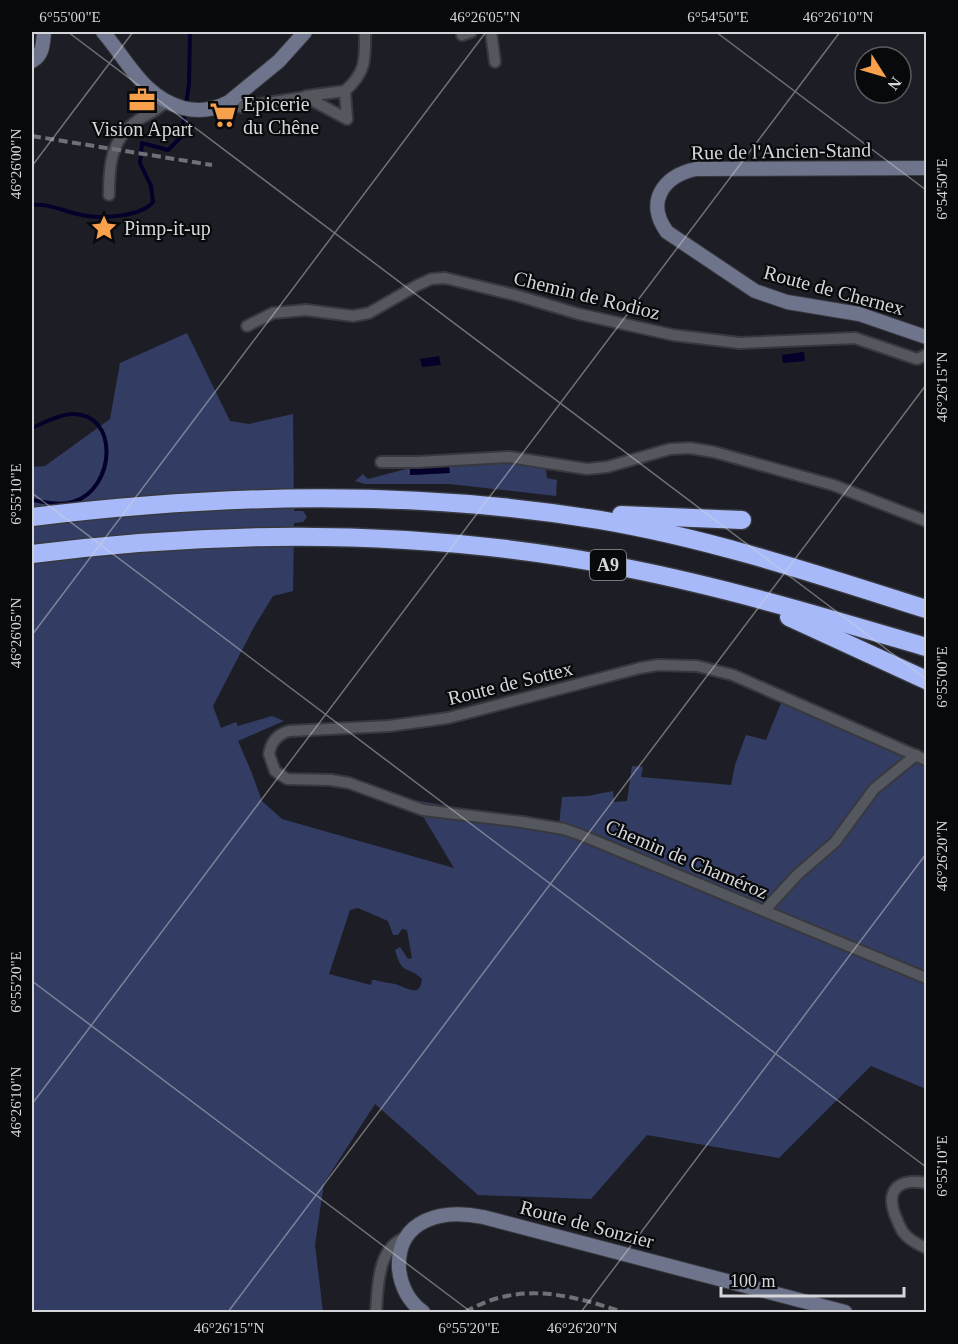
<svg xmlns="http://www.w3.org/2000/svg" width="958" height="1344" font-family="'Times New Roman',serif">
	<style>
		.green { fill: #333d64; fill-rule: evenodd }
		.water { fill: #03002a }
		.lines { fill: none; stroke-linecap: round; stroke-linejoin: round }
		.stream { stroke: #03002a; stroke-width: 4 }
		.street-casing { stroke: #38393f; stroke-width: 14 }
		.secondary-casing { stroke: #38393f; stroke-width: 16 }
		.highway-casing { stroke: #38393f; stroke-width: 21 }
		.street { stroke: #55575e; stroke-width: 10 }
		.secondary { stroke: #6e748c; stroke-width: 14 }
		.highway { stroke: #a7b9f8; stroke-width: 18 }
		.rail { stroke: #707177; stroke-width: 4; stroke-dasharray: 9 4.5; stroke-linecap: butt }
		.ticks { fill: none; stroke: #d4d6da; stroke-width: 1.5; stroke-opacity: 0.45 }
		.labels { text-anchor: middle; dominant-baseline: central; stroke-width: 4.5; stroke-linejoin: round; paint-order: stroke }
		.shield { fill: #08090b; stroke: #97989c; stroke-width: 1.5 }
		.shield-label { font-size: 18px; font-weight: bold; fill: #d4d6da }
		.poi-label { font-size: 20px; fill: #d4d6da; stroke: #08090b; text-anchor: start }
		.street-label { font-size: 20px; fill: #d4d6da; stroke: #08090b }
		.neatline { fill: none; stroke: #d4d6da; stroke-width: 2 }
		.ticks-label { font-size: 15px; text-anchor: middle; fill: #d4d6da }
	</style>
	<rect width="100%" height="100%" fill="#1d1e25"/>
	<g class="green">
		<path d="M187,333L230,421L249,424L293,414L294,511H303L307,517L303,522L294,523L293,591L273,596L254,627L213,706L221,728L236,722L238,726L272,716L284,721L238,741L251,771L262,801L282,819L454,868L424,818L419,801L559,825L562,797L588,796L613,791L614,802L627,801L632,766L643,767L641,777L731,785L735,765L746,735L766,740L781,703L926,767V1089L871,1066L779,1158L647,1135L591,1199L478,1195L375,1104L324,1183L315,1245L323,1312H32V467L45,466L110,419L120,363ZM358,908L388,921L393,935H398L402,929L407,930L412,958L408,959L400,947L395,950C403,977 406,964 422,979C420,999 406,987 395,984C389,983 382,982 375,980H372L371,985L329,974L350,910Z"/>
		<polygon points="502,461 539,466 546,470 547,478 557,480 556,496 449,484 365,484 355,481 363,474 368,479 410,468 411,475 449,473 449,466 476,466 476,463"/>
	</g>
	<g class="water">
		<polygon points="804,352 805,361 783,363 782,355"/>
		<polygon points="439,356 441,365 422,367 420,359"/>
		<polygon points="449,466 450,473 410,475 410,468"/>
	</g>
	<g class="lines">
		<g class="stream">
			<polyline points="186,105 189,84 190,32"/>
			<path d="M32,205C49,203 65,212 82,215C100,219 141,217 153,202L151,186L140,163L142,143L168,150L181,137L185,112"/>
			<path d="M32,428C44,423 57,415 71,414C120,412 116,489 73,502C61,506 44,502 32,500"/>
		</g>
		<g class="street-casing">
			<g id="street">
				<polyline points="491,32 495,62"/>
				<polyline points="462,35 471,32"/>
				<polyline points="306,96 345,91"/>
				<polyline points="229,102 240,107 306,97 347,119"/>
				<path d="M347,119L345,91C367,71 365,59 365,32"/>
				<path d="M109,195C109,164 111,139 138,120C147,114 157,111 165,102"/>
				<polyline points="247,326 273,313 306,310 353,316 369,313 416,286 431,279 445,278 515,295 579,314 673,335 740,343 855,338 917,359 926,355"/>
				<polyline points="381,462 417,462 509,457 587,469 607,467 670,449 690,448 714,452 833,485 926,521"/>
				<path d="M926,760L733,675L697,666L658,665L640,668L448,718L389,726L289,731C278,734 271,742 269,754L275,771L287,779L331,780L349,783L423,810L522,822L564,829L581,835L926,978"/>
				<polyline points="764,911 797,875 835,842 874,789 916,755"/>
				<path d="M926,1183C901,1178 885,1188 895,1215C897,1220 900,1228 903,1232C908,1239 919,1245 926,1248"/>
				<path d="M376,1312C378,1286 377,1248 406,1237"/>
			</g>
		</g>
		<g class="secondary-casing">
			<g id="secondary">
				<path d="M103,32C128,61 143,97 183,108C199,112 214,110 229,102L279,61L305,32"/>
				<path d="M32,61C43,55 43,44 44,32"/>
				<path d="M926,168L696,169C663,176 645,202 667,232L755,291L787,302L859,314L926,337"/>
				<path d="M423,1312C408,1301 401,1287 399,1269C396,1218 444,1209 483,1217L845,1312"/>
			</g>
		</g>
		<g class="highway-casing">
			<g id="highway">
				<polyline points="621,515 742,520"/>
				<path d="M32,517C222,494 411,489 600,520C712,539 819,575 926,609"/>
				<path d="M32,554C230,529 430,529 626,568C728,588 827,618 926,647"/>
				<polyline points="789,617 926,680"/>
			</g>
		</g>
		<use href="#street" class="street"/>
		<use href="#secondary" class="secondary"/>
		<use href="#highway" class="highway"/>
		<g class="rail">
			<polyline points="32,136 212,165"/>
			<path d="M465,1312C519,1281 568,1294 623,1312"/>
		</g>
	</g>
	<path class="ticks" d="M68,32L926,679M716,32L926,190M32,166L133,32M32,493L926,1167M32,635L486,32M32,981L471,1312M32,1104L840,32M228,1312L926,385M581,1312L926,854"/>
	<defs>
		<g id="office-bare" transform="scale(2.07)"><path d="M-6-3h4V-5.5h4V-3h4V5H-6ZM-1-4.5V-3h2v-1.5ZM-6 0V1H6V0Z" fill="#f9a04c" stroke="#08090b" stroke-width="2.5" paint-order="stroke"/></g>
		<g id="supermarket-bare" transform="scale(2.07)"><path d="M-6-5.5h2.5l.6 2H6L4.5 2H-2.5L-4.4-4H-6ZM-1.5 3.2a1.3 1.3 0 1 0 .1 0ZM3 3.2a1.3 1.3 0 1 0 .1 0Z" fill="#f9a04c" stroke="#08090b" stroke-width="2.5" paint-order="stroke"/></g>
		<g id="sight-bare" transform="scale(2.07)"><path d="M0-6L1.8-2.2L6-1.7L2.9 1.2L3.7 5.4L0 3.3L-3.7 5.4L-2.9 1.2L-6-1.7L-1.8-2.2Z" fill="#f9a04c" stroke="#08090b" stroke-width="2.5" paint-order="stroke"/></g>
	</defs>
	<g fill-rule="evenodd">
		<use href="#office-bare" x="142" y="100"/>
		<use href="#supermarket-bare" x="223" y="115"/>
		<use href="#sight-bare" x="104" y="228"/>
	</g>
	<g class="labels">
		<rect class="shield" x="590" y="550" width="36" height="30" rx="4.5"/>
		<g class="shield-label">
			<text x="608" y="565">A9</text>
		</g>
		<g class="poi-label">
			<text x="243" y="104">Epicerie<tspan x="243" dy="23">du Chêne</tspan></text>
			<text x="142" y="129" text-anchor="middle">Vision Apart</text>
			<text x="124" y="228">Pimp-it-up</text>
		</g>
		<g class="street-label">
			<text transform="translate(781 151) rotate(-1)">Rue de l'Ancien-Stand</text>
			<text transform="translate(834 290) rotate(15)">Route de Chernex</text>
			<text transform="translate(587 295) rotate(14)">Chemin de Rodioz</text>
			<text transform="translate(510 683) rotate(-14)">Route de Sottex</text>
			<text transform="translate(687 859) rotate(23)">Chemin de Chaméroz</text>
			<text transform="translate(587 1224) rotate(15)">Route de Sonzier</text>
		</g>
	</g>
	<rect width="958" height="1344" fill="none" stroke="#08090b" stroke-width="66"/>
	<g transform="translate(883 75) rotate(127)"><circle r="28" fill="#08090b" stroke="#5a5b5e" stroke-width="1.5"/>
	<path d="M0-4.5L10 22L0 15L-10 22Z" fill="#f9a04c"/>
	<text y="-9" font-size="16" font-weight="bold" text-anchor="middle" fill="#d4d6da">N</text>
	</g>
	<path d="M721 1287v9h183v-9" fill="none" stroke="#d4d6da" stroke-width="3"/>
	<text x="730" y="1287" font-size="18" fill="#d4d6da" stroke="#08090b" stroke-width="4.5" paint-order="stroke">100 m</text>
	<rect x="33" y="33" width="892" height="1278" class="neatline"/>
	<g class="ticks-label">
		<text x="70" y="22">6°55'00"E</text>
		<text x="485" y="22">46°26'05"N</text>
		<text x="718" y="22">6°54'50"E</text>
		<text x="838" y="22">46°26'10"N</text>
		<text transform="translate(16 164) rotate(-90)" y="5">46°26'00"N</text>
		<text transform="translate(942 189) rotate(-90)" y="5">6°54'50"E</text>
		<text transform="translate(942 387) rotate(-90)" y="5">46°26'15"N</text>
		<text transform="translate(16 494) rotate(-90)" y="5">6°55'10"E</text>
		<text transform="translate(16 633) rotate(-90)" y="5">46°26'05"N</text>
		<text transform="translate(942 677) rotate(-90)" y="5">6°55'00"E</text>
		<text transform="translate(942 856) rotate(-90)" y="5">46°26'20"N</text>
		<text transform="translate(16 982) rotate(-90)" y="5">6°55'20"E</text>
		<text transform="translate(16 1102) rotate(-90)" y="5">46°26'10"N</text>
		<text transform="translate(942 1166) rotate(-90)" y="5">6°55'10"E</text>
		<text x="229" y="1333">46°26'15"N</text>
		<text x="469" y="1333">6°55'20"E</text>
		<text x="582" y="1333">46°26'20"N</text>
	</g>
</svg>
